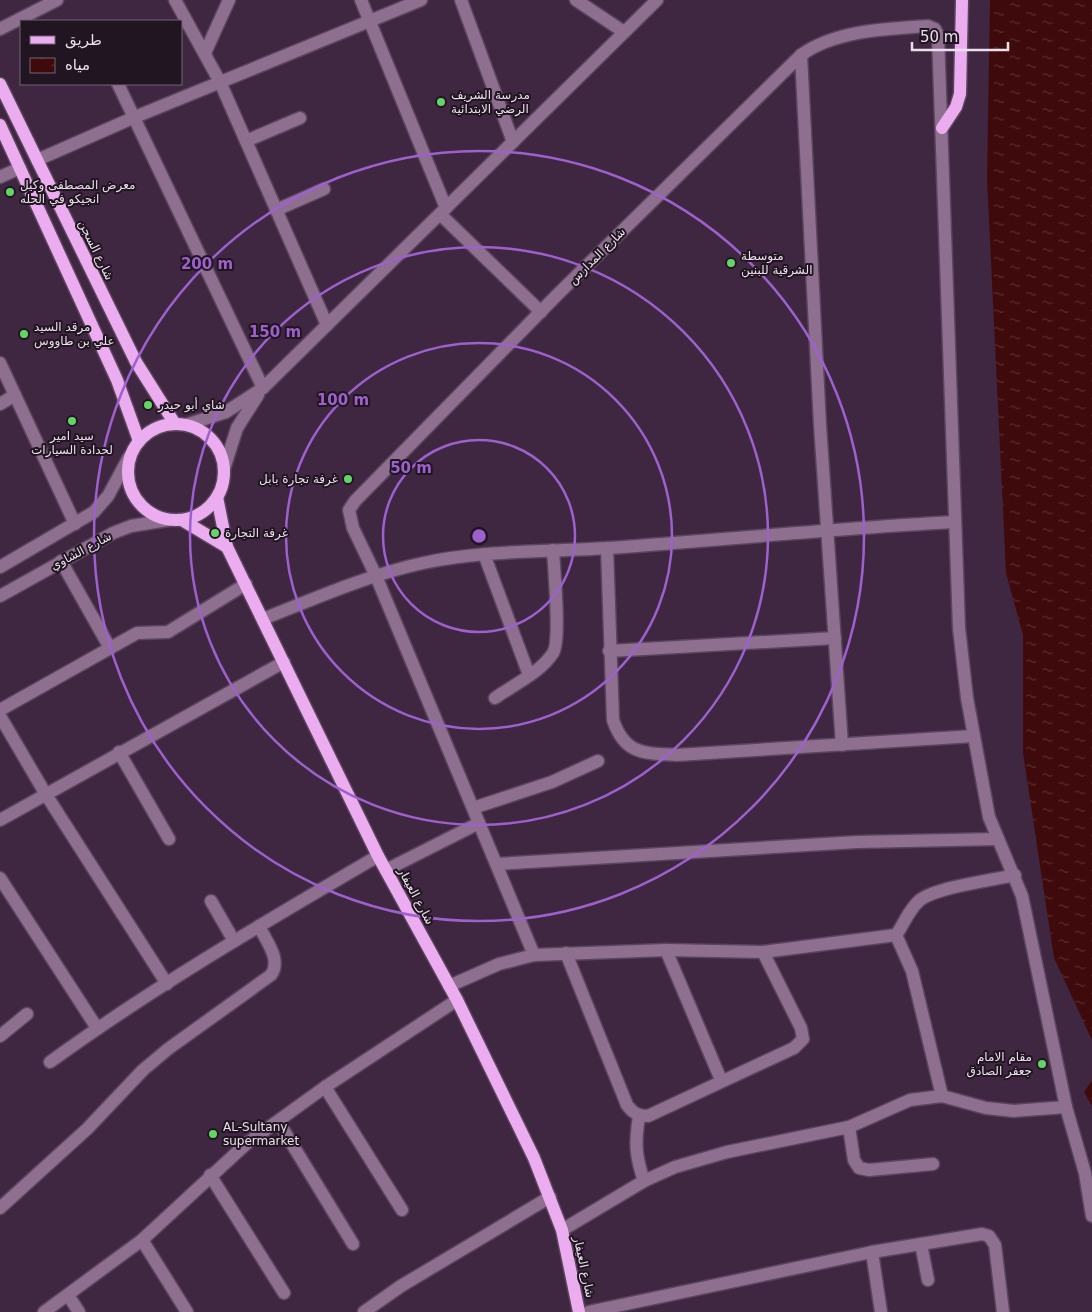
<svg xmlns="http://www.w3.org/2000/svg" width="1092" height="1312" font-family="'DejaVu Sans',Cairo,sans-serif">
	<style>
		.water { fill: url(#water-ripples) }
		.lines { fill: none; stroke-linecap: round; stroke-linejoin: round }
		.minor-casing { stroke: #5b445d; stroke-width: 15 }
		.major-casing { stroke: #5b445d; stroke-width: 15 }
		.minor { stroke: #8e6f90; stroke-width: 12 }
		.major { stroke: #ebacf0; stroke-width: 12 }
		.ring { fill: none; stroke: #9d61cd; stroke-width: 2.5 }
		.poi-dot { fill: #64d468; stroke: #201520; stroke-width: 2 }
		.labels { text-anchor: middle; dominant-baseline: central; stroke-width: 4; stroke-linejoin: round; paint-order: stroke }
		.poi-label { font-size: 12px; fill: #eddeee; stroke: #201520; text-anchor: start }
		.street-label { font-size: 12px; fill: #eddeee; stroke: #201520 }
		.centre { fill: #9d61cd; stroke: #201520; stroke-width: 2.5 }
		.ring-label { font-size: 15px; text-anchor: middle; font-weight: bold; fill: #9d61cd; stroke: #201520; stroke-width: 4; stroke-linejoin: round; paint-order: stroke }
	</style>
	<defs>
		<pattern id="water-ripples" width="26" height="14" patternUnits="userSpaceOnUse" patternTransform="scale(1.25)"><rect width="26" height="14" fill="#3f0a0b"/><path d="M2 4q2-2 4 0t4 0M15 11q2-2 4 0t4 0" fill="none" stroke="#5b2d2f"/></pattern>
	</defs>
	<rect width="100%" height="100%" fill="#3f2741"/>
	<g class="water">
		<polygon points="990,0 1092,0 1092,1040 1054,958 1023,753 1023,635 1006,573 987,179"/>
		<polygon points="1092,1080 1092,1106 1084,1092"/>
	</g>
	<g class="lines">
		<g class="minor-casing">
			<g id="minor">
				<polyline points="175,0 220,82 327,325"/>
				<polyline points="361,0 446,208"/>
				<polyline points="461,0 513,142"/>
				<polyline points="576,0 624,32"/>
				<polyline points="0,29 57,0"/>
				<polyline points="205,53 229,0"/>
				<polyline points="801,55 820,425 842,745"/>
				<polyline points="118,84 263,388"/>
				<polyline points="246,141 300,118"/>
				<polyline points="37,160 135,117 421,0"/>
				<polyline points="0,177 20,168"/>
				<polyline points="276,210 324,189"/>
				<polyline points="440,214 541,312"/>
				<polyline points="0,363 75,524"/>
				<polyline points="0,404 15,395"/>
				<polyline points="186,425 226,412 263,388 657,0"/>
				<polyline points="224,469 237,428 258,395"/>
				<path d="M607,548L613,720C625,755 644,753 677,755L974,736"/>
				<polyline points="484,554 529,675"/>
				<polyline points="61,561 110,648"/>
				<polyline points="0,567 94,512 108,496 129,457"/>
				<polyline points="0,596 113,533 131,526 168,520"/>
				<path d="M263,619C316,598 368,575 423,563C484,550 546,552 608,548C723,540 839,528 954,522"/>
				<polyline points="609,651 835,638"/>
				<path d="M495,698C513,685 540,673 553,653C561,641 554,569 553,550"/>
				<polyline points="0,710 137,633 168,632 246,584"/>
				<polyline points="0,716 45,793 167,984"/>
				<polyline points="119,752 169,839"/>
				<polyline points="473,808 552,782 598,761"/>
				<polyline points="0,820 284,662"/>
				<polyline points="497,864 857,842 998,839"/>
				<polyline points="386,870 479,823"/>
				<polyline points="0,878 97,1028"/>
				<polyline points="211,901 234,941"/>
				<polyline points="896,935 912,971 942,1096"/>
				<polyline points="666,950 721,1080"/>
				<path d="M566,953L627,1105C633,1113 638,1116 648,1116L794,1048L803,1039L801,1028L763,952"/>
				<path d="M534,955L376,576L353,528L349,510L355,501L556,296L801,55C836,30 886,29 928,26L935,29L938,35L959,628L967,698L989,817L1022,896L1066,1107L1085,1173L1092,1216"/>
				<path d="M449,986L499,964L534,955L666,950L763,952L896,935C904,924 909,909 920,900C937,887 993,880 1015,875"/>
				<polyline points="0,1036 27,1014"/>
				<path d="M50,1062C155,986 267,921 378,856"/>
				<polyline points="325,1087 402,1210"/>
				<path d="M639,1116C635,1142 635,1155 644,1181"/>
				<polyline points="278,1121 353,1244"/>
				<polyline points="849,1127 854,1160 859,1168 869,1170 933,1164"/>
				<polyline points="210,1175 284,1293"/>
				<path d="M0,1208L87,1129L143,1070L168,1049L271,975C282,960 266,941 259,926"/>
				<polyline points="562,1230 644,1181 675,1167 727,1152 849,1127 910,1100 942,1096 986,1108 1014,1111 1066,1107"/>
				<polyline points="142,1240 187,1312"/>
				<polyline points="921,1244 928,1280"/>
				<polyline points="872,1252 881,1312"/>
				<polyline points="68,1295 79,1312"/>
				<polyline points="44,1312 142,1240 246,1144 325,1087 457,1000"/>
				<polyline points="364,1312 401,1286 550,1197"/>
				<polyline points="588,1312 872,1252 982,1234 989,1236 995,1245 1003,1312"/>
			</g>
		</g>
		<g class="major-casing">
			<g id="major">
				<polyline points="0,84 136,362 175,424"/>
				<polyline points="0,125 117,380 139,441"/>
				<polyline points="942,128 956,107 960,94 962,0"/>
				<circle cx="176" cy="472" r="48"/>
				<polyline points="217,497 227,547 378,856 457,1000 534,1158 562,1230 579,1312"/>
				<polyline points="182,520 227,547"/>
			</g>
		</g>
		<use href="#minor" class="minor"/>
		<use href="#major" class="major"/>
	</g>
	<g class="ring">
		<circle cx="479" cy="536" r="96"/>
		<circle cx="479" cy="536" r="193"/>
		<circle cx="479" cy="536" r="289"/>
		<circle cx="479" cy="536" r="385"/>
	</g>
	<g class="poi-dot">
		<circle cx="441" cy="102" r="5"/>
		<circle cx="10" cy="192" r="5"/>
		<circle cx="731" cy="263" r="5"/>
		<circle cx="24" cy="334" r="5"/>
		<circle cx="148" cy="405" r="5"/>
		<circle cx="72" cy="421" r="5"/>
		<circle cx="348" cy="479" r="5"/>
		<circle cx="215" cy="533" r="5"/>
		<circle cx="1042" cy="1064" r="5"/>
		<circle cx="213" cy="1134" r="5"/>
	</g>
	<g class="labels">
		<g class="poi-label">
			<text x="451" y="95">مدرسة الشريف<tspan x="451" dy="14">الرضي الابتدائية</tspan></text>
			<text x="20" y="185">معرض المصطفى وكيل<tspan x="20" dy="14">انجيكو في الحله</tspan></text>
			<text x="741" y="256">متوسطة<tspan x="741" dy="14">الشرقية للبنين</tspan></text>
			<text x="34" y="327">مرقد السيد<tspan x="34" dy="14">علي بن طاووس</tspan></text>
			<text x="158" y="405">شاي أبو حيدر</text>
			<text x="72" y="436" text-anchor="middle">سيد امير<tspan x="72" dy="14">لحدادة السيارات</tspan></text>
			<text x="338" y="479" text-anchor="end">غرفة تجارة بابل</text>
			<text x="225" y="533">غرفة التجارة</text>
			<text x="1032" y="1057" text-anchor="end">مقام الامام<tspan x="1032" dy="14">جعفر الصادق</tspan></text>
			<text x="223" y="1127">AL-Sultany<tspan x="223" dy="14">supermarket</tspan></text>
		</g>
		<g class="street-label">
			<text transform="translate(96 250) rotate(64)">شارع السجن</text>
			<text transform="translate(597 256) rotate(-45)">شارع المدارس</text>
			<text transform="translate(81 551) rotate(-28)">شارع الشاوي</text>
			<text transform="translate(416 896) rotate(62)">شارع العيفار</text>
			<text transform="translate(584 1267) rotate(78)">شارع العيفار</text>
		</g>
	</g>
	<circle cx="479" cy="536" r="8" class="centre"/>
	<g class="ring-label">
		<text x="207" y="269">200 m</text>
		<text x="275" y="337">150 m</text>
		<text x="343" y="405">100 m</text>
		<text x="411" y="473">50 m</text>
	</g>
	<rect x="20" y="20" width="162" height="65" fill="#201520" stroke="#726572"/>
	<rect x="30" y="36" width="25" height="8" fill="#ebacf0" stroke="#726572"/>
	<text x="65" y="45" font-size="15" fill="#eddeee">طريق</text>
	<rect x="30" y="58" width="25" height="15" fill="url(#water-ripples)" stroke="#726572"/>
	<text x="65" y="70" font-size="15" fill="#eddeee">مياه</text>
	<path d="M912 42v8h96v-8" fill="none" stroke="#eddeee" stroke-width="2.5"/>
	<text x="920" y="42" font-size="15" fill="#eddeee" stroke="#201520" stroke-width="4" paint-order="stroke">50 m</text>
</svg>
